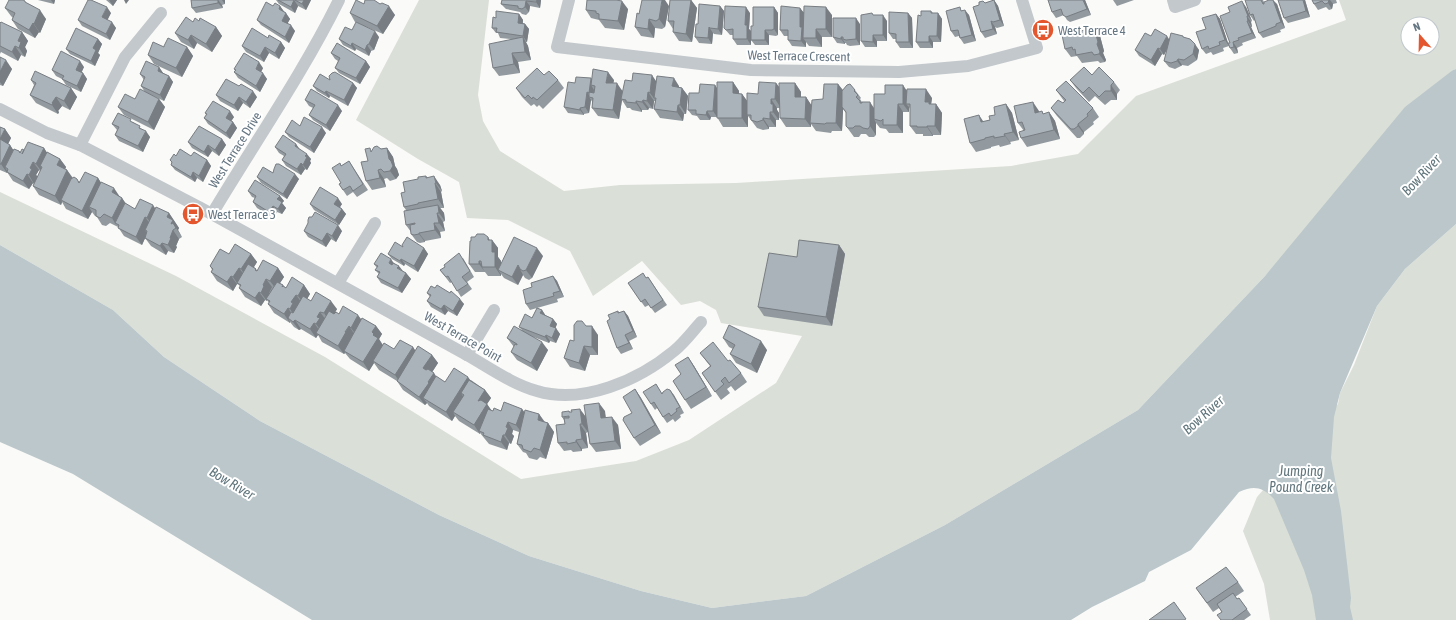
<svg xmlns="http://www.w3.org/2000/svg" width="1456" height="620" font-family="'Asap Condensed',sans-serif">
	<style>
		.green { fill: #dadfd7; fill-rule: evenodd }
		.water { fill: #bbc7cb }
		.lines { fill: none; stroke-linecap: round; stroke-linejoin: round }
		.street { stroke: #c3c8cc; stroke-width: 12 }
		.wall { fill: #929a9f; fill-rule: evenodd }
		.shaded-wall { fill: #777d82 }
		.building { fill: #aab3b9; stroke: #777d82 }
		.labels { text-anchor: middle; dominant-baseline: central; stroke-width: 4; stroke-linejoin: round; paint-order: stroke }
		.poi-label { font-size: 13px; fill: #657683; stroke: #fff; text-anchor: start }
		.street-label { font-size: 13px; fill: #657683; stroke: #fff }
		.water-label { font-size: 14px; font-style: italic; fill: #60757c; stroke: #fff }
	</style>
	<rect width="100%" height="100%" fill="#fafaf8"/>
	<g class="green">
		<path d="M419,0H489L478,95L483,121L500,151L564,191L620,185L736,183L1011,166L1078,154L1136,96L1346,20L1339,0H1456V69L1453,70L1265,276L1138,410L945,525L806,596L712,608L641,591L529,556L439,515L260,421L164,357L113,310L0,245V192L176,276L325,357L521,479L636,461L689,440L776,383L802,336L721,323L716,310L700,301L681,305L642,261L593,296L570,251L508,220L467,218L459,182L418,159L356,120ZM1408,24H1432V48H1408Z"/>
		<polygon points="1456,224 1456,620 1270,620 1264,584 1243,531 1257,497 1338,404 1340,393 1354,365 1377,306 1405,269"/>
	</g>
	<path class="water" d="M1456,69V224L1405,269L1377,306L1340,393L1334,417L1331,458L1341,511L1351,598L1350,607L1353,620H1316L1312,595L1304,570L1274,499C1263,487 1254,485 1239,492L1191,550L1149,572L1145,581L1092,607L1071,620H312L73,474L0,442V245L113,310L164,357L260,421L439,515L529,556L641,591L712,608L806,596L945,525L1138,410L1265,276L1405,107L1453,70Z"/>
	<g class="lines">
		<g class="street">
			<polyline points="569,0 557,47 751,70 899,72 968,66 1037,48 1022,0"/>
			<polyline points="1173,0 1175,7 1195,0"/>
			<path d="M0,109L47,133L80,145L199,207L467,355C490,368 512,384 537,391C583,405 639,380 674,351C684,343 692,332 701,322"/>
			<polyline points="80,145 125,57 161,13"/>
			<path d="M212,214C255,142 302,75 339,0"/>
			<polyline points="338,283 375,223"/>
			<polyline points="467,355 494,310"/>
		</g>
	</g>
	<g class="wall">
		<polygon points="38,0 55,0 54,4"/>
		<polygon points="106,0 117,0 113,6"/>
		<polygon points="191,0 225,0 225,4 222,5 223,8 196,13 192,8"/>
		<polygon points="276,0 311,0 306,10 298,6 295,13 279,4"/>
		<polygon points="502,0 541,0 540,8 530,6 529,12 526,15 522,14 520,12 506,9 501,4"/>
		<polygon points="670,0 691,0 697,8 692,42 679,41 673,32 673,29 668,21"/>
		<polygon points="994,0 998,6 1004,26 997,28 995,27 997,34 985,38 981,32 985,3"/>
		<polygon points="1085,0 1091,15 1070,22 1067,20 1064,15 1056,18 1052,12"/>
		<polygon points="1113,0 1134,0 1117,6"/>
		<polygon points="1247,0 1263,0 1264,2 1277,4 1285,28 1280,30 1281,32 1263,38 1259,33 1255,20 1254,21 1250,15"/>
		<polygon points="1305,0 1310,17 1288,23 1284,18"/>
		<polygon points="1312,0 1336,0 1337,3 1333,4 1332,9 1329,10 1326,7 1318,10 1314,4"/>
		<polygon points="27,3 46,19 40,33 39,32 35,38 18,29 12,20 13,18 11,16 5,8"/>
		<polygon points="364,4 380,4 395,15 383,34 355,22 350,13"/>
		<polygon points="273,6 280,6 290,19 287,24 295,31 289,43 261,25 257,20"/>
		<polygon points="669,6 665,27 662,29 655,28 654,38 641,36 635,27 639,14"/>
		<polygon points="720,6 724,11 722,35 714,34 713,33 712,44 699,43 695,37 698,24"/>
		<polygon points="774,7 778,13 778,35 776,36 769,35 769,45 755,45 751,40 753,26"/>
		<polygon points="1246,7 1252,21 1251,22 1252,27 1251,27 1256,38 1242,43 1243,45 1237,48 1238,53 1234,54 1230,48 1230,43"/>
		<polygon points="800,8 803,12 832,15 832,37 822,37 822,47 809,46 806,42 806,47 792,46 788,40 788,36 784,36 780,30"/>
		<polygon points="628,9 624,30 605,28 599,20 591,18 586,10"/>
		<polygon points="962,10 969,15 976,41 964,44 960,38 959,36 955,37 951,31"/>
		<polygon points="931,11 933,13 938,13 942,19 941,42 933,42 933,48 920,48 916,42 921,16"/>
		<polygon points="111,13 107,20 116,28 110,40 82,26 78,20"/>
		<polygon points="750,13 749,29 751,31 751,45 737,45 733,39 733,35 730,35 724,28"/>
		<polygon points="908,13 912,18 913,48 900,48 896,42 896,39 893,39 889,33"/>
		<polygon points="519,14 523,20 523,23 525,24 529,29 527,42 526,42 528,46 531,60 518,62 520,73 499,76 493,68 511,39 500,38 498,33 496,33 492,28 496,18"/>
		<polygon points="1216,14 1220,19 1229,46 1223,48 1224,51 1213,55 1211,52 1206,54 1202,49 1206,29"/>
		<polygon points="873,15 887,21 887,41 877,41 877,47 865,47 861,41"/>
		<polygon points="199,21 216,27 222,36 212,52 197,43 194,49 181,42 175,33 193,22"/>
		<polygon points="0,23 22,32 28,41 25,47 27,51 25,57 21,55 18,61 1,52 0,54"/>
		<polygon points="860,24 860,45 850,46 847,45 846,43 845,43 845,44 837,43 833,37"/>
		<polygon points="352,30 379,37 374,50 371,51 369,56 356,49 355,51 343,45 339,39"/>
		<polygon points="1100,36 1104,51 1103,53 1106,60 1105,62 1100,63 1098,61 1082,63 1077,56 1071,57 1065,49"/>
		<polygon points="1151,36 1170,40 1185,38 1199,50 1197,60 1188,66 1182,65 1181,66 1175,69 1169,67 1164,61 1168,47 1164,55 1162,54 1155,66 1139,56 1135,50"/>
		<polygon points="98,39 102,44 98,53 100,55 95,66 70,54 66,49"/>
		<polygon points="281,42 285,48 279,59 269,53 264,62 246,52 242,46"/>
		<polygon points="164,47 187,47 193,56 182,77 154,64 148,55"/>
		<polygon points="331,53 366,61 370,67 360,84 339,73 335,68 338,61 335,59"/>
		<polygon points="0,57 12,69 3,86 0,85"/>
		<polygon points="84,67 81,72 83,73 87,79 81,92 66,85 62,79 56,76 52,70"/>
		<polygon points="159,67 163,73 169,76 173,82 164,101 145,92 141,86 144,80 140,74"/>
		<polygon points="263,68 261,72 267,79 260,92 238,78 234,72 235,71 234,69"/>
		<polygon points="544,75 558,80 564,88 543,109 539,105 537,107 534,104 531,106 522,97 516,88"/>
		<polygon points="1092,75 1114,82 1120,90 1117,94 1117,100 1111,100 1105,105 1095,96 1089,102 1076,88 1070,80"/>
		<polygon points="31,80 71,88 77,97 70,110 62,106 58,111 59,112 58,114 36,103 30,95 34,85"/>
		<polygon points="330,80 353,83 357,88 348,106 330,96 329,98 317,91 313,86"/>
		<polygon points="614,80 613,83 623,91 632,81 656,81 679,86 679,87 682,88 688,96 686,114 684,114 683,121 660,118 654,109 655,101 654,101 653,109 649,108 648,110 642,110 642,112 632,110 630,108 627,108 622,100 619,119 598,116 592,108 593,103 591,100 589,113 584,114 584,115 568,113 564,107 575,83"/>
		<polygon points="733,82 739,91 739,94 742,94 747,101 758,94 776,83 780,88 795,83 801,92 801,97 806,97 811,105 823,99 838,84 843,90 855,90 861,98 860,99 862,102 874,108 885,94 907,90 932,98 931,104 936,104 942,113 941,135 933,135 933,136 923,136 923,134 916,134 910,126 910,109 909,107 909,112 903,112 903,133 889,133 886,129 880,128 876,123 876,135 874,137 869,137 866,134 861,134 859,137 854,137 846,126 846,113 843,109 842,131 832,131 831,133 816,131 811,124 811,127 786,127 780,118 780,108 777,108 777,110 779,113 779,120 776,120 776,127 769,127 769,129 763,130 757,128 748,116 748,127 723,127 717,117 711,117 710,120 700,120 697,116 692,115 688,110 699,93 715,85 717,89"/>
		<polygon points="1056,90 1093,108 1099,117 1093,122 1094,124 1084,132 1084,134 1080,138 1077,138 1057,116 1051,108 1063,103 1064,101"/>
		<polygon points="216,95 257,97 250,108 243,103 238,111 220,101"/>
		<polygon points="135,99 159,99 165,107 154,130 124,115 118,107"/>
		<polygon points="305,100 342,111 330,131 313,120 309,115 313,108 309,106"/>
		<polygon points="1006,104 1012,113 1019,140 1010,142 1011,144 1000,147 999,145 991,147 991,148 976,152 970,143 984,122 990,120"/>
		<polygon points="1039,111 1039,112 1044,114 1049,112 1055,121 1060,139 1027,147 1021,138 1024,131 1018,123"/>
		<polygon points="205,113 234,117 231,121 233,122 237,128 230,139 208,124 204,118 206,115"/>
		<polygon points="133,122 143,130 150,137 143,152 119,141 115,135 117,130 112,124"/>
		<polygon points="300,126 326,133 314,153 289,137 285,132"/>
		<path d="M0,127L5,129L11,138L8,144L10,145L13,150L19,151L20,152L24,150L44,148L46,152L60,159L66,167L65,169L67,170L73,178L80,182L98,178L101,183L122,198L126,204L135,209L155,208L169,213L179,228L178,230L182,237L179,239L176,246L177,247L174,253L168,251L166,255L151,246L145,238L142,245L124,236L118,227L110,223L106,226L102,225L97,217L95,216L92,212L88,219L66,209L62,202L61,205L39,195L33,186L34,184L33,183L29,189L13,181L7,172V173L0,170ZM39,170L40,171L38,177L36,175Z"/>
		<polygon points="222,139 226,145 219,156 212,151 208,157 192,148 188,142"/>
		<polygon points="296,144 300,150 311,159 310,161 311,163 307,170 305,169 301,175 286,166 282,160 284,156 279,153 275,147"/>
		<polygon points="387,148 393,157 395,166 397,169 399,175 396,179 390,181 387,178 384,179 386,187 372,190 366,181 368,161 372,150"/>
		<polygon points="176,156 191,156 207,160 211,166 203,182 197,178 195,182 175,170 171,165 172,163 170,160"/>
		<polygon points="349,161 368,190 357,197 353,192 347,196 339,184 341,183 341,166"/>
		<polygon points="273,173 299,179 287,199 261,183 257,177"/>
		<polygon points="426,176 427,177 440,185 442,191 441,192 444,208 440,208 444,213 445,221 443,222 445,231 440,232 441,238 425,241 425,242 420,243 417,242 411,234 411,232 406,225 406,210 404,207 405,192 418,179"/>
		<polygon points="248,191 280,196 284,201 282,203 286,208 282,214 277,212 273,218 257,208 253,202 255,198 252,197"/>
		<polygon points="310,204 342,204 340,207 342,209 346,214 339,225 314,210"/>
		<polygon points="304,231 342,231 336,242 331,239 326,247 308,237"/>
		<polygon points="488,237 489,240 492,240 498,248 498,257 501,261 501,264 543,256 532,278 529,280 525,278 523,275 518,285 504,278 501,274 501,276 488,276 485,272 475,272 469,264 471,241"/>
		<polygon points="839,245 845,254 832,326 764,316 758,307"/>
		<polygon points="403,247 424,248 428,254 418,272 405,264 404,266 392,259 388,254"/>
		<polygon points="229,254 251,254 257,262 254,267 257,270 278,268 284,277 280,283 283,285 286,288 304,285 310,294 307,299 311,301 337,309 334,314 339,314 361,319 376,326 382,334 379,339 383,345 394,349 413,347 415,351 432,355 438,363 432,372 436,377 445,382 471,380 485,390 491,398 487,404 492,411 522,409 524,412 539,414 545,422 548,423 554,432 546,459 540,457 537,460 529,458 526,453 523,452 517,444 519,432 513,430 512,434 514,436 511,444 509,443 507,450 489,444 480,433 480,434 459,421 455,416 452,421 429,406 427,403 425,405 403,390 397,381 379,370 374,363 369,371 350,359 345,353 344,354 322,342 318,335 316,338 301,329 299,330 294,327 290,322 290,323 274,313 268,304 269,303 267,300 267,301 265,300 261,306 245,297 239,288 240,287 239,285 237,284 233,291 217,281 211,272 212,270 210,266"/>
		<polygon points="463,258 474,277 467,282 472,289 461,297 452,282 450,283 440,270"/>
		<polygon points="394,263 402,271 406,273 411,279 402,293 381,283 377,277 379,274 375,270 377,268 374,264"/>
		<polygon points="553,276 557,281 564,297 557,299 558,302 537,308 542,310 545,315 553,319 557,324 555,328 560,334 556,343 550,341 549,343 531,336 548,350 537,371 517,360 511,352 514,347 507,338 522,330 519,327 532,318 537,308 530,310 526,304 532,287"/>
		<polygon points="648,277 667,305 655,313 649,305 645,307 628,283 646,278"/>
		<polygon points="435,288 450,293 464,304 457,316 448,311 445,315 431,307 427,301 430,297 427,293"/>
		<polygon points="618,311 619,313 624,311 628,316 637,337 629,341 633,349 621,354 617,348 610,319"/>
		<polygon points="586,326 598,335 598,355 590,355 585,371 570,367 564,358 574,341"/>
		<polygon points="723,338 767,350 757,373 736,363 730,354 733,349 729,347"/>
		<polygon points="700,353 728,361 741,373 747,382 735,391 731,386 727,389 730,393 721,400 702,373 710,366"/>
		<polygon points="688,357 694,366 712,396 691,409 685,400 681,374"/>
		<polygon points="656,384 662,394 670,390 684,413 680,415 681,417 675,422 673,419 667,423 657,408 655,410 651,404"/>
		<polygon points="635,389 641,398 661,433 640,446 634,438 632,413"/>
		<polygon points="569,411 570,412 585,416 605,411 605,417 618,425 621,449 596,452 590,444 588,432 586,433 588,448 582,449 582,451 573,452 571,450 564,451 558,443 565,424 564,420 562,417"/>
		<polygon points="1238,582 1244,591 1235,597 1237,599 1239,598 1251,615 1244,620 1221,620 1222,612 1219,608 1213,612 1196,588"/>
	</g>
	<g class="shaded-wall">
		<polygon points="51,0 55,0 54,4"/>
		<polygon points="109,0 117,0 113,6"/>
		<polygon points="124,0 129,0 126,4"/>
		<polygon points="218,0 222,5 223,8 218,3"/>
		<polygon points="222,0 225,0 225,4"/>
		<polygon points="294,0 298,6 295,13 291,7"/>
		<polygon points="304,0 311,0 306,10 302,4"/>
		<polygon points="537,0 541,0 540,8 536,2"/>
		<polygon points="662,0 665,0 669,6 665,27 659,19"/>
		<polygon points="691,0 697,8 692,42 686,34"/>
		<polygon points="994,0 998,6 1004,26 1000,20"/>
		<polygon points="1083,0 1085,0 1091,15 1087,9"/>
		<polygon points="1273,0 1277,4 1285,28 1281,22"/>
		<polygon points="1303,0 1305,0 1310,17 1306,11"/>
		<polygon points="1329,0 1330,0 1333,4 1332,9 1328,3"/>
		<polygon points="526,1 530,6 529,12 525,7"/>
		<polygon points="622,1 628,9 624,30 618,21"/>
		<polygon points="1242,1 1246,7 1252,21 1248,16"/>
		<polygon points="280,6 284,12 279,9"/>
		<polygon points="389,6 395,15 383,34 377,26"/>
		<polygon points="720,6 724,11 722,35 718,29"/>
		<polygon points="107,7 111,13 106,23 102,17"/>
		<polygon points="746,7 750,13 749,29 751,31 751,45 747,39 745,25"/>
		<polygon points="774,7 778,13 778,35 774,29"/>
		<polygon points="826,7 832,15 832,37 826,29"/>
		<polygon points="800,8 804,13 803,38 806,42 806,47 801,41 800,27"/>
		<polygon points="40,10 46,19 40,33 34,24"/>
		<polygon points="965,10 969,15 976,41 972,35"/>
		<polygon points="286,13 290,19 286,26 282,21"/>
		<polygon points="908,13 912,18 913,48 909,42"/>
		<polygon points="938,13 942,19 941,42 937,36"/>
		<polygon points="519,14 523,20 522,28 518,23"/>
		<polygon points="1216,14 1220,19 1229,46 1225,40"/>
		<polygon points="883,15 887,21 887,41 883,35"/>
		<polygon points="1247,16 1251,22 1252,27 1248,21"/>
		<polygon points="856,18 860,24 860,45 856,39"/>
		<polygon points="649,19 655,28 654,38 648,29"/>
		<polygon points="991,21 995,27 997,34 993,29"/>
		<polygon points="1247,21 1251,27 1256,38 1252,33"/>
		<polygon points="112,22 116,28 110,40 106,34"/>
		<polygon points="33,23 39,32 35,38 29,30"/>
		<polygon points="525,24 529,29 527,42 523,36"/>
		<polygon points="291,25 295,31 289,43 285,37"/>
		<polygon points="216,27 222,36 212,52 206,44"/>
		<polygon points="709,27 713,33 712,44 708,38"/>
		<polygon points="1094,28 1100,36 1104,51 1103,53 1106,60 1105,62 1099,54"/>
		<polygon points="816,29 822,37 822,47 816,38"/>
		<polygon points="765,30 769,35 769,45 765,40"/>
		<polygon points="375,31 379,37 374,50 369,44"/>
		<polygon points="22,32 28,41 25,47 27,51 25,57 19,48 18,41"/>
		<polygon points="191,35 197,43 194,49 188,40"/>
		<polygon points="873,35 877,41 877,47 873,42"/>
		<polygon points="929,36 933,42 933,48 929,42"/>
		<polygon points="1167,36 1171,42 1164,55 1160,49"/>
		<polygon points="523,37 528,46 531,60 525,52"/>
		<polygon points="841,37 845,43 845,44 841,39"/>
		<polygon points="98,39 102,44 98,53 100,55 95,66 91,61 93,48"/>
		<polygon points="281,42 285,48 279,59 275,53"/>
		<polygon points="1233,42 1237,48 1238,53 1234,47"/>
		<polygon points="352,43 356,49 355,51 351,46"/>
		<polygon points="1195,44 1199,50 1197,60 1193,54"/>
		<polygon points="367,45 371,51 369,56 365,50"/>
		<polygon points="15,46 21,55 18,61 12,52"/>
		<polygon points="187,47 193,56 182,77 176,68"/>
		<polygon points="265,47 269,53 264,62 260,56"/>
		<polygon points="1158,48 1162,54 1155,66 1151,60"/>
		<polygon points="512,53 518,62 520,73 514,64"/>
		<polygon points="1178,59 1182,65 1181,66 1177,61"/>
		<polygon points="6,60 12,69 3,86 0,82 0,72"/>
		<polygon points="80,61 84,67 80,76 76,70"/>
		<polygon points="366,61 370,67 360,84 356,78"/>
		<polygon points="259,62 263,68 260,74 256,69"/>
		<polygon points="159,67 163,73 162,77 158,71"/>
		<polygon points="608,72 614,80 612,91 606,83"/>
		<polygon points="83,73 87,79 81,92 77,86"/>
		<polygon points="263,73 267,79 260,92 256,86"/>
		<polygon points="652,75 658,84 656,98 654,98 656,101 650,93"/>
		<polygon points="169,76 173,82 164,101 160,95"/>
		<polygon points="591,78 595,84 591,85 594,90 593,98 589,93"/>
		<polygon points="674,78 679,86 678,95 672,86"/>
		<polygon points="733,82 739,91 739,102 733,93"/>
		<polygon points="353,83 357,88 348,106 344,100"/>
		<polygon points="617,83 623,92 621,99 622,100 619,119 613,110"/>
		<polygon points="776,83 782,91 781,108 775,99"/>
		<polygon points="795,83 801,92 801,106 795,97"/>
		<polygon points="838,84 844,92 842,131 836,123"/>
		<polygon points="715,85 719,91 717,117 713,111"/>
		<polygon points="903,85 909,94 906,104 909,107 909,112 903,104"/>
		<polygon points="1111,85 1117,94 1117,100 1111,91"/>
		<polygon points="71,88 77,97 70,110 64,101"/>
		<polygon points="682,88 688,96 686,114 680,105"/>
		<polygon points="926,89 932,98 931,105 925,102"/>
		<polygon points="253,91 257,97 250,108 246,102"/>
		<polygon points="326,91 330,96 329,98 325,93"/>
		<polygon points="587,92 590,97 589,97 591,100 589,113 585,107"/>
		<polygon points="648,92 654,101 653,109 647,101"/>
		<polygon points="742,94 748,102 747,115 748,116 748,127 742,118"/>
		<polygon points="56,97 62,106 58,111 59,112 58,114 52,105 52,103"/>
		<polygon points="239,97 243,103 238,111 234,105"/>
		<polygon points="806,97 812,106 810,123 811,124 811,127 805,119"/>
		<polygon points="159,99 165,107 154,130 148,122"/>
		<polygon points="771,99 777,108 777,110 779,113 779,120 773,112 771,104"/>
		<polygon points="643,100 649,108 648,110 642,102"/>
		<polygon points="636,101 642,110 642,112 636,103"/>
		<polygon points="870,102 876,111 874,119 876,123 876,135 870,126"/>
		<polygon points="1033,102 1039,111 1041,121 1035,113"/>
		<polygon points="898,104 903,112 903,133 897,125"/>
		<polygon points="936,104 942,113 941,135 935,126"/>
		<polygon points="1006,104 1012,113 1019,140 1013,132"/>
		<polygon points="338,105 342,111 330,131 326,125"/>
		<polygon points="678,105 684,114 683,121 677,112"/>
		<polygon points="580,108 584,114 584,115 580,110"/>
		<polygon points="230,111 234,117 230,123 226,118"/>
		<polygon points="707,111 711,117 710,120 706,115"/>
		<polygon points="770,112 776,120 776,127 770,119"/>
		<polygon points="1049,112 1055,121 1060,139 1054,130"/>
		<polygon points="979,115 985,124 981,122"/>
		<polygon points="763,118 769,127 769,129 763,120"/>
		<polygon points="233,122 237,128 230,139 226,133"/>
		<polygon points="1078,124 1084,132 1084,134 1078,126"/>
		<polygon points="927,126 933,135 933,136 927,127"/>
		<polygon points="322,127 326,133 314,153 310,147"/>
		<polygon points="5,129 11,138 6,148 0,139"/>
		<polygon points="146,131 150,137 143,152 138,146"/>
		<polygon points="1004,134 1010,142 1011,144 1005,136"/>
		<polygon points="222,139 226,145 219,156 215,150"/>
		<polygon points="296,144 300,150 295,146"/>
		<polygon points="10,145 16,154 5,167 7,171 7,173 1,164"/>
		<polygon points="208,145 212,151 208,157 204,152"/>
		<polygon points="44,148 50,157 42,167 40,166 43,171 42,172 36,164"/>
		<polygon points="387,148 393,157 395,166 397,169 399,175 396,179 390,171 389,159"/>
		<polygon points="307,154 311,159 310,161 311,163 307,170 303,165 305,156"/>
		<polygon points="60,159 66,167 63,174 57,165"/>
		<polygon points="207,160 211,166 203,182 199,176"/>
		<polygon points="33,162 39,170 36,175 38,177 34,184 29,175 30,168"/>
		<polygon points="301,163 305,169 301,175 297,169"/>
		<polygon points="67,170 73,179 61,200 62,202 61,205 55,196"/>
		<polygon points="378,170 384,179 386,187 380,178"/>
		<polygon points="193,172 197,178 195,182 191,177"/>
		<polygon points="27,174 33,183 29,189 23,181"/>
		<polygon points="295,174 299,179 287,199 283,194"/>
		<polygon points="434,176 440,185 442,191 436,183"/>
		<polygon points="98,178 104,187 89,207 92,212 88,219 82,211"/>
		<polygon points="435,183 441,192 444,208 438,199"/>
		<polygon points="114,188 120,197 112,192"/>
		<polygon points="280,196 284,201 282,203 286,208 282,214 278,209 277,199"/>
		<polygon points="122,198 128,207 115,223 112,218"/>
		<polygon points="338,198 342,204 338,210 334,204"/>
		<polygon points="153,205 159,214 153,226 147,218"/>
		<polygon points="438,205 444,213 445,221 439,213"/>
		<polygon points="273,206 277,212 273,218 269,212"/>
		<polygon points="342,209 346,214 339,225 335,220"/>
		<polygon points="169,213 179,228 178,230 182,237 176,228 174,229 167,217"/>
		<polygon points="437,213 443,222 445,231 439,223"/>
		<polygon points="145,217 151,225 147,231 145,230 147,234 142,245 136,237"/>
		<polygon points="434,223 440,232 441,238 435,230"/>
		<polygon points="338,225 342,231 336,242 332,236"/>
		<polygon points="173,230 179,239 176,246 177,247 174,253 168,245 170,238"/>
		<polygon points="327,233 331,239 326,247 322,241"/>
		<polygon points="419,233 425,241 425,242 419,234"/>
		<polygon points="488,237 492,244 492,240 498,248 498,257 501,261 501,271 498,270 501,274 501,276 495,267 492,252 488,240"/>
		<polygon points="162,243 168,251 166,255 160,246"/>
		<polygon points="839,245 845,254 832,326 826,317"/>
		<polygon points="424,248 428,254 418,272 414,266"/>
		<polygon points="537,248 543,256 532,278 526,270"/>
		<polygon points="251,254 257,262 247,278 241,269"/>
		<polygon points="391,259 395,265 393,269 389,263"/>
		<polygon points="401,259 405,264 404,266 400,261"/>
		<polygon points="479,261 483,267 482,267 485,272 479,264"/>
		<polygon points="518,265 523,275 518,285 512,277"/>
		<polygon points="399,266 403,271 397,268"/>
		<polygon points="239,268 245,276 237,283 239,286 233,277"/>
		<polygon points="278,268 284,277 276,289 270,281"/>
		<polygon points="406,273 411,279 402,293 398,288"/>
		<polygon points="231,276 237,284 233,291 227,282"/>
		<polygon points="553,276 557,281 564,297 560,291"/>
		<polygon points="266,279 272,287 269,293 270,295 266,299 267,300 267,301 261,293 263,285"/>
		<polygon points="304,285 310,294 304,304 298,296"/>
		<polygon points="259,292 265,300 261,306 255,298"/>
		<polygon points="296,295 302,303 296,318 290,309 291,302"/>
		<polygon points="460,299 464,304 457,316 453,311"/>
		<polygon points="331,301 337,309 330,322 324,313"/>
		<polygon points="444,305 448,311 445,315 441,309"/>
		<polygon points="288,308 294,317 288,318 290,322 290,323 284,314"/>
		<polygon points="542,310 546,316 540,313"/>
		<polygon points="624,311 628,316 637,337 633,331"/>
		<polygon points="320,312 326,320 322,332 316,324 317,317"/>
		<polygon points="358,315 364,323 357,336 351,328"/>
		<polygon points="553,319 557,324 554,332 550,326"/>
		<polygon points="295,320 301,329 299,330 293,322"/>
		<polygon points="314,323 320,331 316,333 318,335 316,338 310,329"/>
		<polygon points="349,326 355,335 344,351 345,353 344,354 338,346"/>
		<polygon points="376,326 382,334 379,339 383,346 373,361 374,363 369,371 363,362 372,332"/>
		<polygon points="592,326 598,335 598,355 592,347"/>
		<polygon points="556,328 560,334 556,343 552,338"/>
		<polygon points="546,335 550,341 549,343 545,337"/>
		<polygon points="625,335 629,341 633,349 629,343"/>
		<polygon points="761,341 767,350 757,373 751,364"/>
		<polygon points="542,342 548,350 537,371 531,363"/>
		<polygon points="584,346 590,355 585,371 579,363"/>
		<polygon points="413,347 419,356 401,384 395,375"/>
		<polygon points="432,355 438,363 429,377 423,368"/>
		<polygon points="688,357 694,366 712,396 706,387"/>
		<polygon points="434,373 440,382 423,398 427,403 425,405 419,397"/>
		<polygon points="468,377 474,385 464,395 461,393 465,400 453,412 455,416 452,421 446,412"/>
		<polygon points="635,389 641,398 661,433 655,425"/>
		<polygon points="485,390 491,398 487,404 493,413 479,431 480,433 480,434 474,425 478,401"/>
		<polygon points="670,390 674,395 684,413 680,407"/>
		<polygon points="599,403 605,411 607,426 601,418"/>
		<polygon points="522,409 528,417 522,433 516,425"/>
		<polygon points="580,409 586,417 588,432 582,424"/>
		<polygon points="539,414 545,423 538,420"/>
		<polygon points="612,417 618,425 621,449 615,441"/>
		<polygon points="508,422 513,430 512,434 514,436 511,444 505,435 506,427"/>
		<polygon points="548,423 554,432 546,459 540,450"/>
		<polygon points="580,424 586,433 588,448 582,439"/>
		<polygon points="503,435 509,443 507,450 501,442"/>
		<polygon points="576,440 582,449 582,451 576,442"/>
	</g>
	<g class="building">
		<polygon points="9,0 23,0 25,1 25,2 40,10 34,24 33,23 29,30 12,20 15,13 5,8"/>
		<polygon points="88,0 91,0 107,7 102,17 112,22 106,34 78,20"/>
		<polygon points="191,0 218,0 218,3 192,8"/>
		<polygon points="278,0 294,0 291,7"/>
		<polygon points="295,0 304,0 302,4"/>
		<polygon points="356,0 364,4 365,0 374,0 380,4 382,3 389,6 377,26 350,13"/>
		<polygon points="502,0 537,0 536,2 526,1 525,7 522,9 518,8 518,6 501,4"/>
		<polygon points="587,0 616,0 622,1 618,21 599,19 599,14 596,13 596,11 586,10"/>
		<polygon points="642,0 662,0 659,19 656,21 649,19 648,29 635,27 637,13 639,14"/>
		<polygon points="670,0 691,0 686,34 673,32 674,21 668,21"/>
		<polygon points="994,0 1000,20 993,22 991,21 993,29 981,32 973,7 979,5 979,2 983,1 985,3"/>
		<polygon points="1048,0 1083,0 1087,9 1066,17 1063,15 1061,9 1052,12"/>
		<polygon points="1245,0 1261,0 1263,4 1264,4 1264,2 1269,0 1273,0 1281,22 1276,24 1276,26 1259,33 1253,14 1250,15"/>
		<polygon points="1278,0 1303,0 1306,11 1284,18"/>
		<polygon points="1312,0 1329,0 1328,3 1325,4 1322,1 1314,4"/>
		<polygon points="1242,1 1248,16 1247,16 1248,21 1247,21 1252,33 1238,38 1239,40 1233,42 1234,47 1230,48 1228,43 1230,43 1220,16 1230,12 1228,7"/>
		<polygon points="266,2 273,6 275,3 280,6 279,9 286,13 282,21 291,25 285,37 257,20"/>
		<polygon points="699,4 720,6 718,29 710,28 709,27 708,38 695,37 696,24 698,24"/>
		<polygon points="725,6 746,7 745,25 747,25 747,39 733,39 733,29 726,30 724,28"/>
		<polygon points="781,6 800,8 800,27 802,27 801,41 788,40 788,30 780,30"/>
		<polygon points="804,6 826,7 826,29 816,29 816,38 803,38"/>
		<polygon points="753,7 774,7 774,29 772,30 765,30 765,40 751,40 751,26 753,26"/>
		<polygon points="960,7 961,11 965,10 972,35 960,38 958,30 951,31 946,11"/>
		<polygon points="496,11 519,14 518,23 525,24 523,36 496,32 497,28 492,28 493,17 496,18"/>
		<polygon points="921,11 931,11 931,13 938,13 937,36 929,36 929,42 916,42 918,15 921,16"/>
		<polygon points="889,12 908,13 909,42 896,42 896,34 889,33"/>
		<polygon points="872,13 873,15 883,15 883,35 873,35 873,42 861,41 861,15"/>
		<polygon points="1216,14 1225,40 1219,42 1220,45 1209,49 1208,46 1202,49 1196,32 1206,29 1202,18"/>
		<polygon points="186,17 193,22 195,18 199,21 200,18 216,27 206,44 191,35 188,40 175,33"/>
		<polygon points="833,18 856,18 856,39 846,40 843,39 843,37 841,37 841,39 833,37"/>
		<polygon points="1,22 22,32 18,41 21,42 19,48 15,46 12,52 0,46 0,23"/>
		<polygon points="356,22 375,31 369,44 367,45 365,50 352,43 351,46 339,39 345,27 352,30"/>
		<polygon points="76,28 98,39 93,48 96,50 91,61 66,49"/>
		<polygon points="252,28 268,38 269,35 281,42 275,53 265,47 260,56 242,46"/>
		<polygon points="1094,28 1098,42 1097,44 1100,52 1099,54 1094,55 1092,52 1076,55 1075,49 1073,50 1072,47 1065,49 1062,35"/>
		<polygon points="1155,29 1167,36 1160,49 1158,48 1151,60 1135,50 1145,33 1151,36"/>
		<polygon points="1171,33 1183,36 1183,37 1190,39 1195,44 1193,54 1184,60 1178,59 1177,61 1171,63 1164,61"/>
		<polygon points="523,37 525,52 512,53 514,64 493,68 489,44"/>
		<polygon points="168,38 187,47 176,68 148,55 153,42 164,47 164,46"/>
		<polygon points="337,43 366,61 356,78 335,68 340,58 331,53"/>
		<polygon points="61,51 80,61 76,70 83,73 77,86 62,79 64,76 52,70"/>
		<polygon points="244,53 259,62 256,69 263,73 256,86 234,72 236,70 234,69"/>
		<polygon points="0,57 6,60 0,72"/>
		<polygon points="146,61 159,67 158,71 169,76 160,95 141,86 145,77 140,74"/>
		<polygon points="1084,67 1092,75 1099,67 1114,82 1111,85 1111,91 1105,91 1099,97 1089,87 1083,93 1070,80"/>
		<polygon points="537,68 544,75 549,71 558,80 537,100 533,97 532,99 528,95 525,98 516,88"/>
		<polygon points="593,69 608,72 606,83 617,83 613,110 592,108 593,98 589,97 589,92 594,93 595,86 591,85"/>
		<polygon points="35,71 71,88 64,101 56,97 52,103 53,103 52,105 30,95 36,83 31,80"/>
		<polygon points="335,72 353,83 344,100 326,91 325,93 313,86 320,74 330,80 329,76 332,73"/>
		<polygon points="633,73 652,75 650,93 648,92 647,101 643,100 642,102 636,101 636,103 626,102 626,100 621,99 625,80 632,81"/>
		<polygon points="657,76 674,78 672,86 682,88 680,105 678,105 677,112 654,109 656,98 654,98"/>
		<polygon points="576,77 591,78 589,93 587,92 585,107 580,108 580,110 564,107 568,82 575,83"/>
		<polygon points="226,79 239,86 241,84 253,91 246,102 239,97 234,105 216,95"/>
		<polygon points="1066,81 1093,108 1087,114 1088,116 1078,124 1078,126 1074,129 1071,129 1051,108 1058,100 1063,103 1066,100 1056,90"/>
		<polygon points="717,82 733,82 733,93 742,94 742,118 717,118"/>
		<polygon points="759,82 776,83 775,99 771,99 771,104 773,104 773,112 770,112 770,119 763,118 763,120 757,122 751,120 751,115 747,115 747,93 758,94"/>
		<polygon points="779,83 795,83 795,97 806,97 805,119 780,118"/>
		<polygon points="700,84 715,85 713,111 707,111 706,115 696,114 696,110 688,110 689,93 699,93"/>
		<polygon points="824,84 838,84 836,123 826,123 825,124 810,123 812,100 823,99"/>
		<polygon points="850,84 855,90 854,91 858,95 856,97 860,101 860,103 862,103 862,102 870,102 870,126 868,129 863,128 860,126 855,126 853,128 848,128 846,126 846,112 842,107 842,91 847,85"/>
		<polygon points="885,85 903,85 903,104 898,104 897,125 883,125 883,119 881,121 874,119 874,94 885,94"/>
		<polygon points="140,89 159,99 148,122 118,107 125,94 135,99"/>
		<polygon points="311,89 338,105 326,125 309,115 315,105 305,100"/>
		<polygon points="907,89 926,89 925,102 929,102 929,104 936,104 935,126 927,126 927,127 917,127 917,126 910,126 910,104 906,104"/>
		<polygon points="213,101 230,111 226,118 233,122 226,133 204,118 207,114 205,113"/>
		<polygon points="1033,102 1035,113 1042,111 1043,114 1049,112 1054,130 1021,138 1019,132 1025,130 1022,122 1018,123 1014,106"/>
		<polygon points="1006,104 1013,132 1004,134 1005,136 994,138 994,136 985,138 985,139 970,143 964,119 979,115 981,122 990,120 989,116 995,115 994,107"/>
		<polygon points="118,113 131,119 130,121 140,126 139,128 146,131 138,146 115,135 119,127 112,124"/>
		<polygon points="304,117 322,127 310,147 285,132 292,120 300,126"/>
		<polygon points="199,126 222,139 215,150 208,145 204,152 188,142"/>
		<polygon points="0,127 5,129 0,139 10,145 1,164 0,164"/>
		<polygon points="283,135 296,144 295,146 307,154 305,156 307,157 303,165 301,163 297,169 282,160 286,154 275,147"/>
		<polygon points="28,142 44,148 36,164 33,162 30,168 32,169 29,175 27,174 23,181 7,172 8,169 5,167 14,149 19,151 20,153 22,149 24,150 22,154"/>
		<polygon points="377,146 381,149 387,148 389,159 391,161 393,166 390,171 384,172 381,169 378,170 380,178 366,181 361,162 368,161 365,149 370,148 371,152 374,147"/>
		<polygon points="180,149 191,156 194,152 207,160 199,176 193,172 191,177 171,165 172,162 170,160 174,154 176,156"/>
		<polygon points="47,152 60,159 57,165 67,170 55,196 33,186 42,167 40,166"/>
		<polygon points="349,161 363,184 353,191 350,186 343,190 339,184 341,183 332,168 340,163 341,166"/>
		<polygon points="276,164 279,164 295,174 283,194 257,177 263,167 273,173 274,169"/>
		<polygon points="85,172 98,178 82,211 61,200 71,179 74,177 77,179 79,183"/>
		<polygon points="426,176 426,178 434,176 436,183 435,183 438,199 418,203 418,204 404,207 401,193 405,192 403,182 418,179 418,177"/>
		<polygon points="255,180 280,196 277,199 282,202 278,209 273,206 269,212 253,202 256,196 248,191"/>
		<polygon points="101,182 114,188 112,192 122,198 112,218 104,214 100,218 96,216 96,210 89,207"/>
		<polygon points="320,187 338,198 334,204 342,209 335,220 310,204"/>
		<polygon points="140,199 153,205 147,218 145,217 136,237 118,228 119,225 115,223 125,203 135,209"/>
		<polygon points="438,205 439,213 437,213 439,223 434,223 435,230 419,233 419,234 414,235 411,234 410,225 415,224 415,223 406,225 404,211"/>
		<polygon points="156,207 169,213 167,217 173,220 171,224 173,223 176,228 173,230 170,238 171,238 168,245 162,243 160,246 145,238 147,231 145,230"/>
		<polygon points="315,212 338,225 332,236 327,233 322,241 304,231 308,223 308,220 309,217 312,217"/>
		<polygon points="477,234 484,234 488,237 488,240 492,240 492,252 495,252 495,267 482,267 481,261 479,261 479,264 469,264 470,241 471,241 471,237 475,237"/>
		<polygon points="407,237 424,248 414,266 401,259 400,261 388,254 395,242 403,247 402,245"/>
		<polygon points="514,237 537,248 526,270 523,271 520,269 518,265 512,277 498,270"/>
		<polygon points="799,240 839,245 826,317 758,307 769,253 797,257"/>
		<polygon points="235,244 251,254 241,269 239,268 233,277 231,276 227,282 211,272 213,269 210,266 220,249 229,254"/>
		<polygon points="381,253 391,259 389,263 392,265 393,263 399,266 397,268 406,273 398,288 377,277 380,272 375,270 378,266 374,264"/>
		<polygon points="459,253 470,271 462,277 468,284 457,291 448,276 446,277 440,270 445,267 444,265"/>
		<polygon points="263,260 278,268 270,281 266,279 263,285 264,286 261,293 259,292 255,298 239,288 241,285 237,283 248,264 256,269 255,270 257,271"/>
		<polygon points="643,273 646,278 648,277 663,300 651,308 645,299 641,302 628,283"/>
		<polygon points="553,276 560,291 553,293 554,296 526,304 523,290 532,287 531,283"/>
		<polygon points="292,277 304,285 298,296 296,295 291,302 293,303 290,309 288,308 284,314 268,304 270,301 266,299 277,282 283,285 282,287 283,286 286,288"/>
		<polygon points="437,285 450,293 451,291 460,299 453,311 444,305 441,309 427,301 431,295 427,293 431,286 435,288"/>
		<polygon points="316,292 331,301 324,313 320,312 317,317 320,318 316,324 314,323 310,329 295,320 293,322 288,318 291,312 293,313 303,296 311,301"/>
		<polygon points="343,306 358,315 351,328 349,326 345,332 346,332 338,346 316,333 329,311 334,314 336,312 339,314"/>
		<polygon points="537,308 542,310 540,313 553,319 550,326 556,328 552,338 546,335 545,337 519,327 525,314 532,318"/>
		<polygon points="618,311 618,313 624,311 633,331 625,335 629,343 617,348 607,321 610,319 608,315"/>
		<polygon points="362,318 376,326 372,332 374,334 373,335 378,338 363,362 344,351"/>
		<polygon points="577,321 582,321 586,326 592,326 592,347 584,346 579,363 564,358 570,340 574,341 574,325"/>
		<polygon points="729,325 761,341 751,364 730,354 735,345 723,338"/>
		<polygon points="514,326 542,342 531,363 511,352 515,344 517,345 517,344 507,338"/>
		<polygon points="400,340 413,347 395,375 373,361 384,343 394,349"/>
		<polygon points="713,342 728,361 730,360 741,373 729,383 725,377 721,381 724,384 715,392 702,373 711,366 700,353"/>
		<polygon points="418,346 432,355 423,368 426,370 428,369 434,373 428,382 429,383 419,397 397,381"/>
		<polygon points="688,357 706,387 685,400 673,381 681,374 675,365"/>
		<polygon points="454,368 468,377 446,412 423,398 436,376 445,382"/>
		<polygon points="469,380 485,390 478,401 481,400 487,404 474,425 453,412 464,395 461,393"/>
		<polygon points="656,384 662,394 663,392 667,389 670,390 680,407 676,409 677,411 671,416 669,413 663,417 654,402 651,404 643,392"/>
		<polygon points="635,389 655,425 634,438 623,420 624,417 632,413 623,397"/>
		<polygon points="504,402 522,409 516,425 508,422 506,427 508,428 505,435 503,435 501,442 483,435 484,433 479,431 488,409 493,411 494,408 501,411"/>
		<polygon points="599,403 601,418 612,417 615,441 590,444 584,405"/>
		<polygon points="580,409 582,424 580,424 582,439 576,440 576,442 567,444 567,442 558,443 556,425 565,424 564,418 569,418 569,416 562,417 562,412 569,411 569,412 572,412 571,410"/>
		<polygon points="525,410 539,414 538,420 548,423 540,450 534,448 531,452 523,449 522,445 517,444"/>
		<polygon points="1226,567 1238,582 1207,603 1196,588"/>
		<polygon points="1233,593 1237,599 1239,598 1247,609 1232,620 1221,620 1217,615 1222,612 1217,604"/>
		<polygon points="1174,602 1186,619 1184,620 1149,620"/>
	</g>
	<defs>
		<g id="bus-disc" transform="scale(1.15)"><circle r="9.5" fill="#e4572e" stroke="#fff"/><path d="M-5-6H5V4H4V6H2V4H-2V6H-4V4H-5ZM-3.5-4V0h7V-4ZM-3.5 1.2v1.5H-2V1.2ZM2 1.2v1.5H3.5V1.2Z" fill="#fff"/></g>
	</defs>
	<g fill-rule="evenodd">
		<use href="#bus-disc" x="1043" y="30"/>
		<use href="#bus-disc" x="193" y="214"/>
	</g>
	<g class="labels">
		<g class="poi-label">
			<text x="1058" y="30">West Terrace 4</text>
			<text x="208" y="214">West Terrace 3</text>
		</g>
		<g class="street-label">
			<text transform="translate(799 56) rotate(1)">West Terrace Crescent</text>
			<text transform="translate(235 150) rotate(-58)">West Terrace Drive</text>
			<text transform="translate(463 337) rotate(30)">West Terrace Point</text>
		</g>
		<g class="water-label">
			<text transform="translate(1421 175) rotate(-47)">Bow River</text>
			<text transform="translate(1203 415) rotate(-42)">Bow River</text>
			<text x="1301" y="471">Jumping<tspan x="1301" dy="16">Pound Creek</tspan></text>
			<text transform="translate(232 483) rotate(31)">Bow River</text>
		</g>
	</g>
	<g transform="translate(1420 36) rotate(340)"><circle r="19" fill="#ffffff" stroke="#c1c8cd"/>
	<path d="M0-3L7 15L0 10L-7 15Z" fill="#e4572e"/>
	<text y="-6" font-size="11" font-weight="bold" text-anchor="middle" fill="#657683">N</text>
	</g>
</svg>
